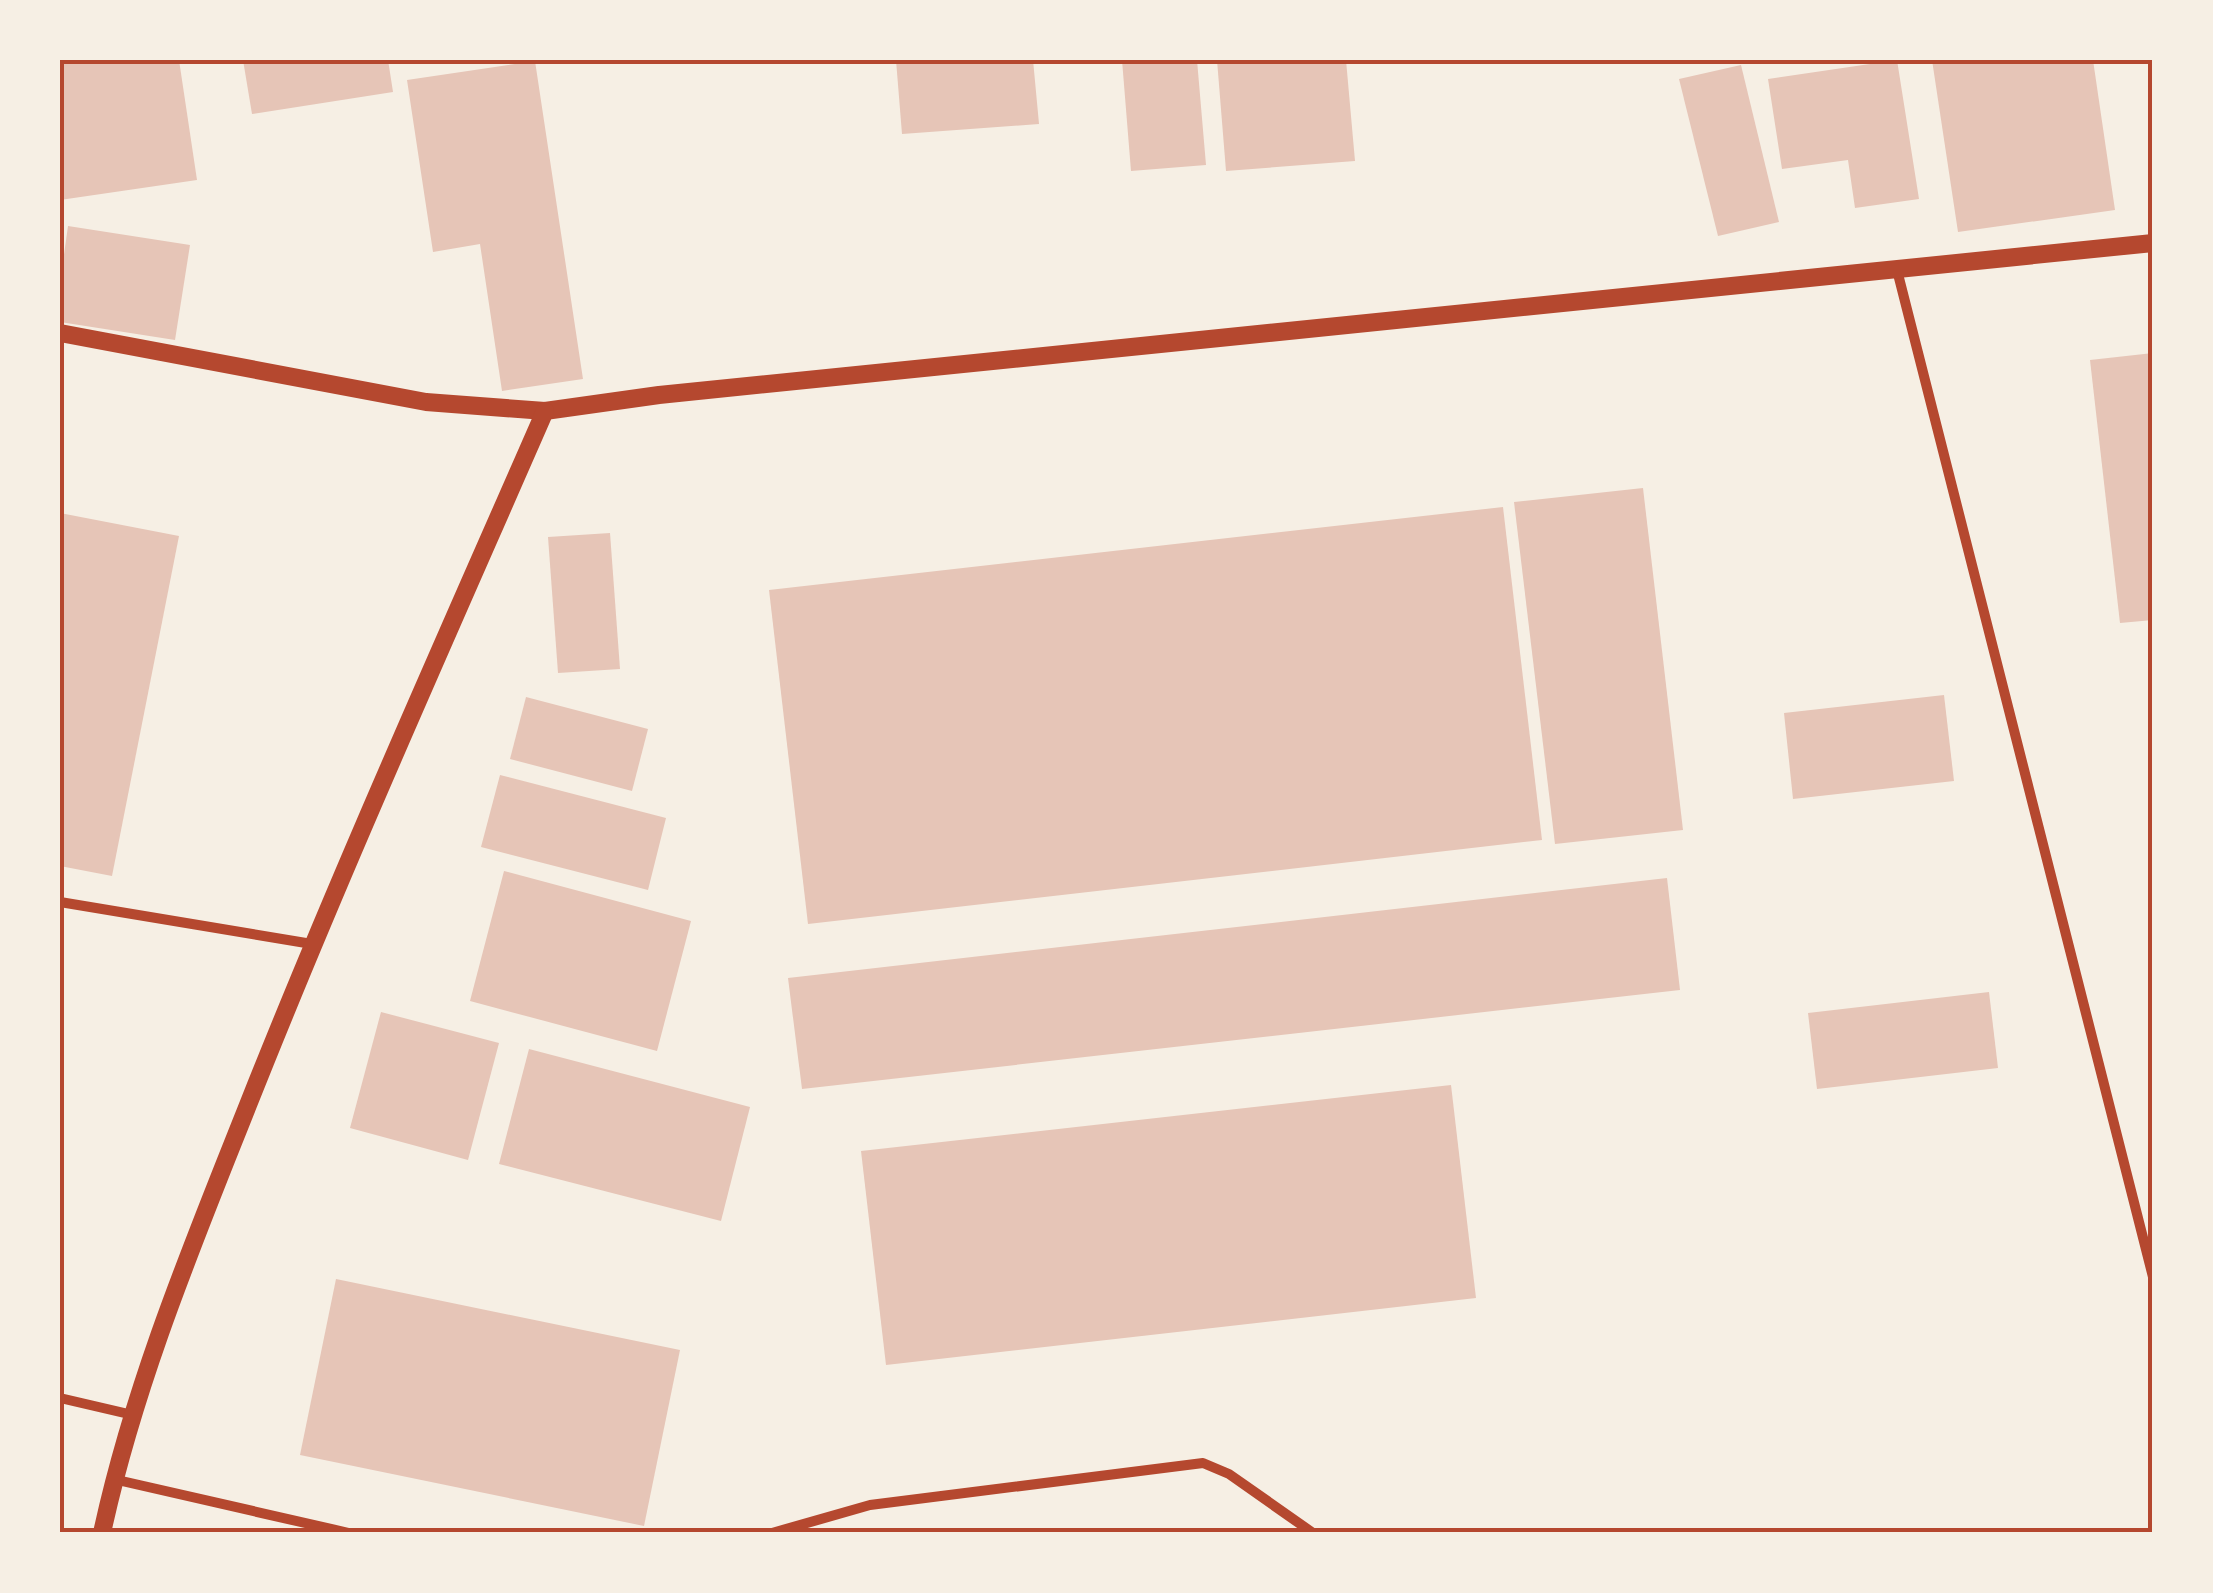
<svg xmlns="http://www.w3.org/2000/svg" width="2213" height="1593" font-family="Rubik,sans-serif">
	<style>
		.building { fill: #e6c5b7 }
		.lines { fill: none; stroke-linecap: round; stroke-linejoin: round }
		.minor { stroke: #b5482f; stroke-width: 10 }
		.tertiary { stroke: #b5482f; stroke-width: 18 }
		.neatline { fill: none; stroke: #b5482f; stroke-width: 4 }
	</style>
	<rect width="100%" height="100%" fill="#f6efe4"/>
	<g class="building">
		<polygon points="60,60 179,60 197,180 60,200"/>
		<polygon points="243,60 388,60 393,92 252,114"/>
		<polygon points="896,60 1033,60 1039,124 902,134"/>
		<polygon points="1122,60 1197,60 1206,165 1131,171"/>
		<polygon points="1217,60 1346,60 1355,161 1226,171"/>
		<polygon points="1897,60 1919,199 1855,208 1848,160 1782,169 1768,79"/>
		<polygon points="1932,60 2093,60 2115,210 1958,232"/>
		<polygon points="535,61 583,379 502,391 480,244 433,252 407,80"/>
		<polygon points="1741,65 1779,222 1718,236 1679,79"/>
		<polygon points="68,226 190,245 175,340 60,322 60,283"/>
		<polygon points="2153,353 2153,620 2120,623 2090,360"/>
		<polygon points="1643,488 1683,830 1555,844 1514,502"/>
		<polygon points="1503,507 1542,840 808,924 769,590"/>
		<polygon points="60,513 179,536 112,876 60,866"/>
		<polygon points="610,533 620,669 558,673 548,537"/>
		<polygon points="1944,695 1954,781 1793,799 1784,713"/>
		<polygon points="526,697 648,729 632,791 510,759"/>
		<polygon points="500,775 666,818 648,890 481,847"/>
		<polygon points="504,871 691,921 657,1051 470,1001"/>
		<polygon points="1667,878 1680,990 802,1089 788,978"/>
		<polygon points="1989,992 1998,1068 1817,1089 1808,1013"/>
		<polygon points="381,1012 499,1043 468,1160 350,1128"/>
		<polygon points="529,1049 750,1107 721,1221 499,1164"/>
		<polygon points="1451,1085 1476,1298 886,1365 861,1151"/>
		<polygon points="336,1279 680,1350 644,1526 300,1455"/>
	</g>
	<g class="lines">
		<g class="minor">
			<polyline points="1897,270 2153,1277"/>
			<polyline points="60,902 312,944"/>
			<polyline points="60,1398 133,1415"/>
			<polyline points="113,1479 349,1533"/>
			<polyline points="772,1533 870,1505 1203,1463 1229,1474 1313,1533"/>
		</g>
		<g class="tertiary">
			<polyline points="60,333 426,402 545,411 659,395 2153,243"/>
			<path d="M102,1533C134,1385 192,1246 248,1105C341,871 444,642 545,411"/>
		</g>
	</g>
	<rect width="2213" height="1593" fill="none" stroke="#f6efe4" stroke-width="125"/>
	<rect x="62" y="62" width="2088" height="1468" class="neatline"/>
</svg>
